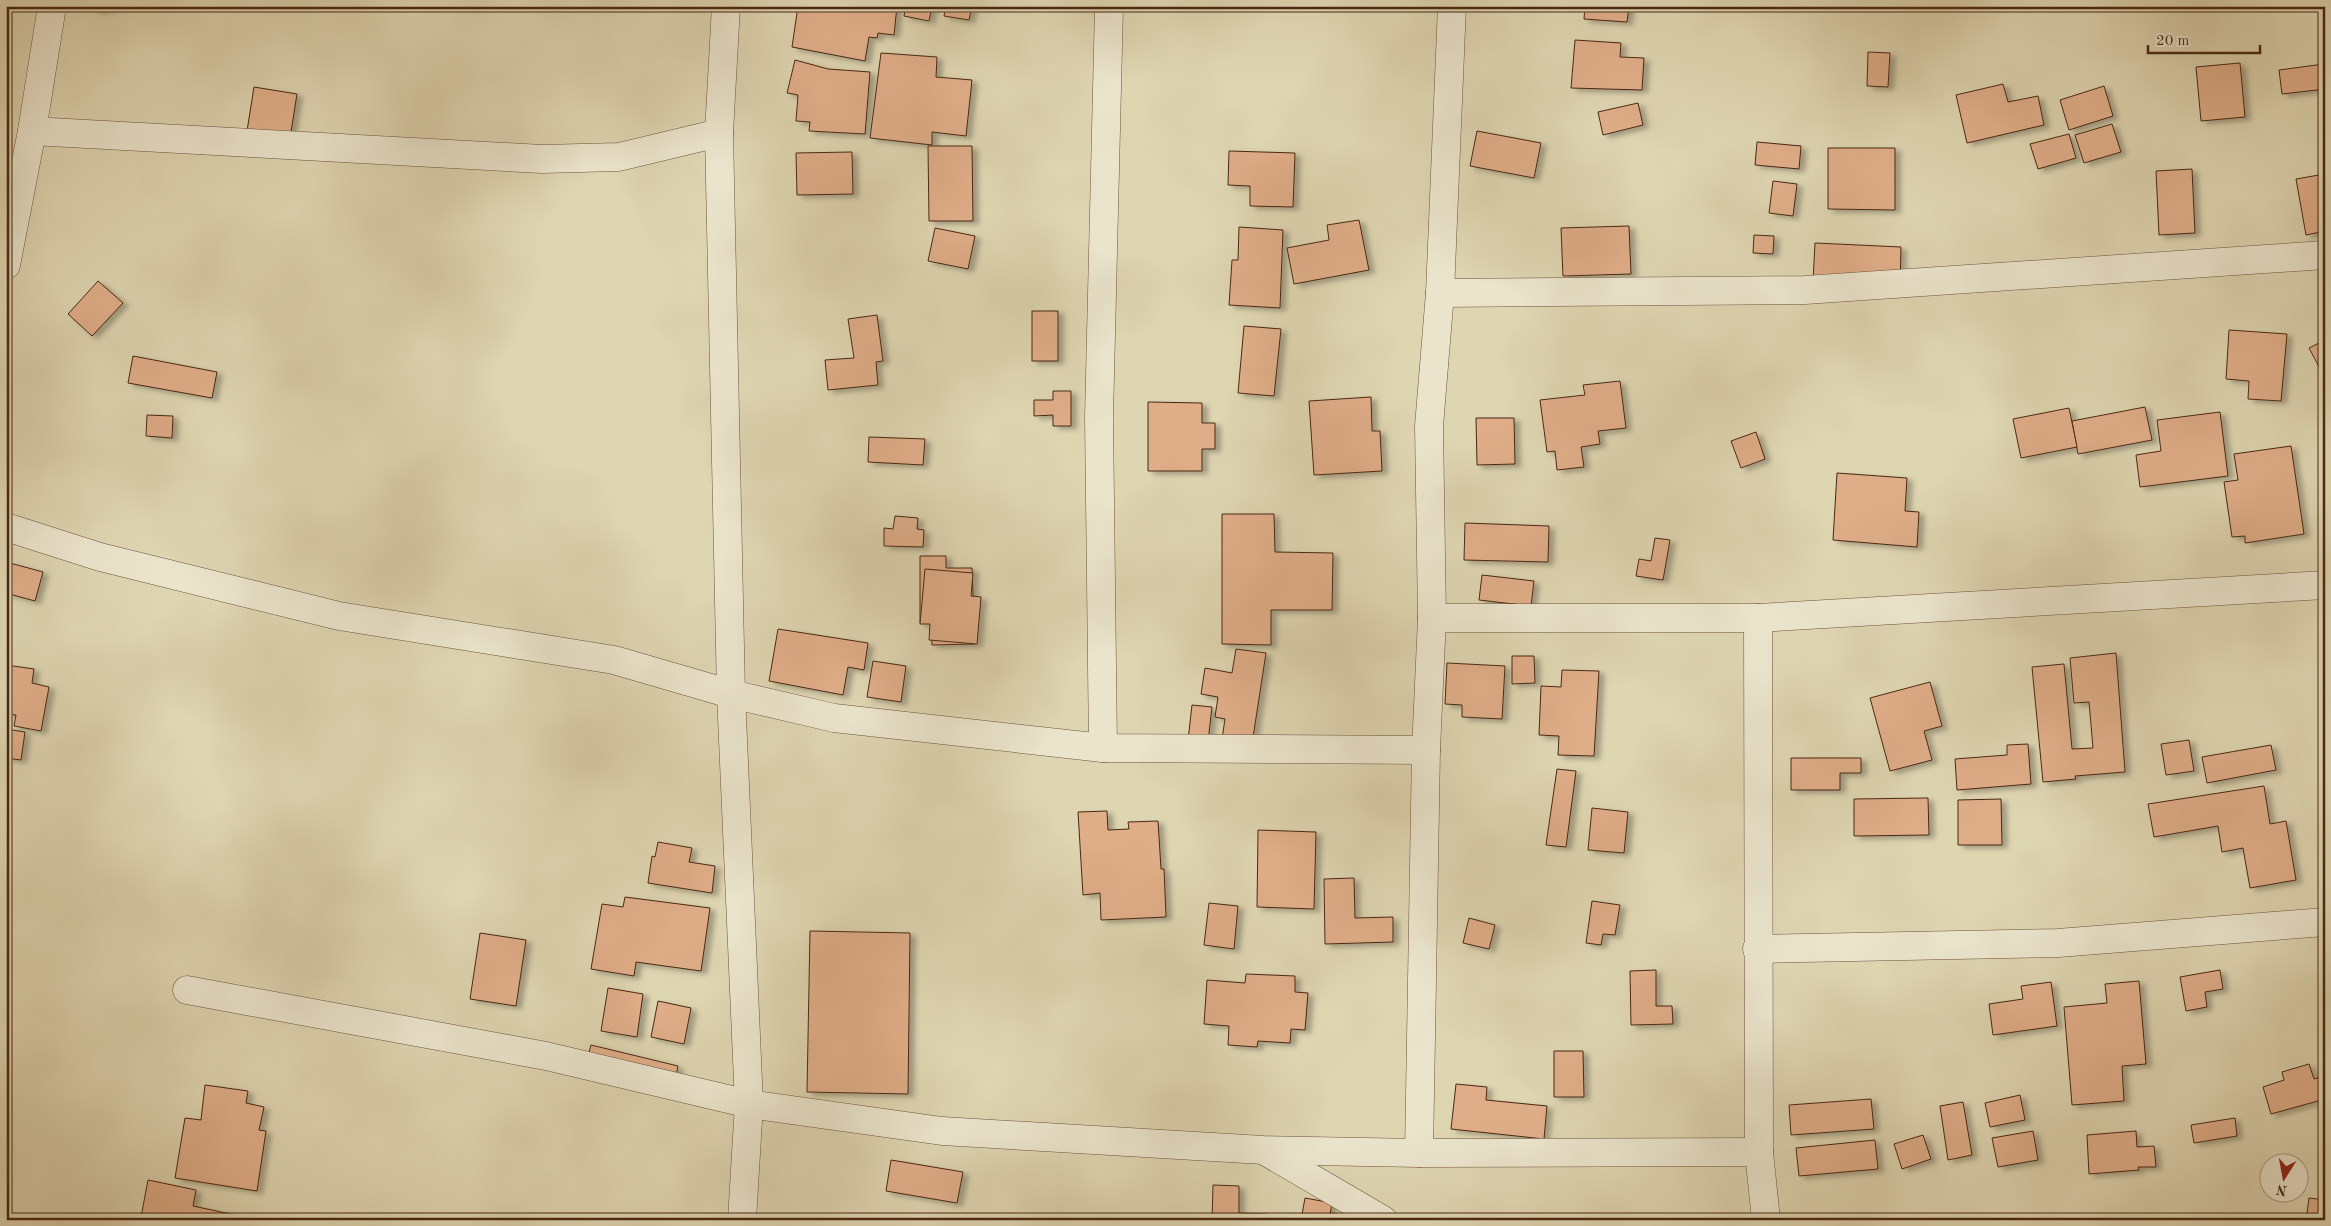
<svg xmlns="http://www.w3.org/2000/svg" width="2331" height="1226" font-family="'Old Standard TT',serif">
	<style>
		.building { fill: #dfad88; stroke: #492813; filter: url(#shadow) }
		.lines { fill: none; stroke-linecap: round; stroke-linejoin: round }
		.minor-casing { stroke: #6e533a; stroke-width: 29 }
		.minor { stroke: #eae4cc; stroke-width: 28 }
	</style>
	<defs>
		<filter id="shadow"><feDropShadow dx="5.5" dy="3" stdDeviation="2.5" flood-color="#0004"/></filter>
	</defs>
	<rect width="100%" height="100%" fill="#ded5b1"/>
	<filter id="stains"><feTurbulence type="fractalNoise" baseFrequency=".004" numOctaves="4"/><feColorMatrix values="0 0 0 0 .2 0 0 0 0 .09 0 0 0 0 .02 0 0 0 .5 -.17"/></filter>
	<radialGradient id="worn" r=".72"><stop offset=".6" stop-color="#630" stop-opacity="0"/><stop offset="1" stop-color="#630" stop-opacity=".3"/></radialGradient>
	<g class="building">
		<polygon points="94,6 121,6 95,11"/>
		<polygon points="798,6 897,6 894,35 878,33 877,38 869,37 865,61 792,47"/>
		<polygon points="906,6 932,6 929,21 904,16"/>
		<polygon points="946,6 972,6 969,20 944,16"/>
		<polygon points="1585,6 1629,6 1627,22 1584,19"/>
		<polygon points="1575,40 1621,43 1620,57 1644,58 1642,90 1571,88"/>
		<polygon points="1868,52 1890,53 1888,87 1867,86"/>
		<polygon points="881,53 937,57 936,77 972,80 966,136 932,132 932,145 870,138"/>
		<polygon points="795,60 828,69 870,72 865,134 809,131 810,122 796,121 798,95 787,93"/>
		<polygon points="2240,63 2245,117 2201,121 2196,67"/>
		<polygon points="2324,64 2325,89 2282,94 2279,70"/>
		<polygon points="2003,84 2008,102 2038,96 2044,125 1967,143 1956,95"/>
		<polygon points="2104,86 2113,116 2069,130 2060,100"/>
		<polygon points="254,87 297,94 290,138 247,131"/>
		<polygon points="1638,103 1643,125 1603,135 1598,112"/>
		<polygon points="2112,124 2121,152 2084,163 2075,135"/>
		<polygon points="1477,131 1541,143 1534,178 1470,166"/>
		<polygon points="2069,134 2076,158 2038,169 2030,144"/>
		<polygon points="1757,142 1801,146 1799,169 1755,165"/>
		<polygon points="928,146 972,146 973,221 929,221"/>
		<polygon points="1828,148 1895,148 1895,210 1828,209"/>
		<polygon points="1229,151 1295,153 1293,207 1250,206 1250,186 1228,185"/>
		<polygon points="852,152 853,194 797,195 796,153"/>
		<polygon points="2192,169 2195,233 2159,235 2156,171"/>
		<polygon points="2325,174 2325,231 2306,235 2296,179"/>
		<polygon points="1773,181 1797,184 1793,216 1769,213"/>
		<polygon points="1359,220 1369,270 1294,284 1287,248 1329,240 1327,225"/>
		<polygon points="1629,226 1631,274 1563,276 1561,228"/>
		<polygon points="1239,227 1283,230 1280,308 1229,305 1232,260 1238,260"/>
		<polygon points="935,228 975,236 968,269 928,261"/>
		<polygon points="1754,235 1774,236 1773,254 1753,253"/>
		<polygon points="1815,243 1901,247 1900,286 1813,282"/>
		<polygon points="98,281 123,303 92,336 68,314"/>
		<rect x="1032" y="311" width="26" height="50"/>
		<polygon points="877,315 883,361 876,362 878,385 828,390 825,360 854,358 848,319"/>
		<polygon points="1244,326 1281,329 1274,396 1238,393"/>
		<polygon points="2229,330 2287,334 2281,401 2248,399 2249,381 2226,379"/>
		<polygon points="2325,340 2325,375 2324,376 2309,348"/>
		<polygon points="133,356 217,372 212,398 128,383"/>
		<polygon points="1620,381 1626,428 1598,431 1600,444 1581,447 1584,467 1557,470 1555,451 1547,452 1540,400 1585,395 1583,385"/>
		<polygon points="1053,391 1071,391 1071,426 1053,426 1053,415 1034,416 1034,400 1053,400"/>
		<polygon points="1371,397 1372,431 1380,431 1382,471 1314,475 1309,401"/>
		<polygon points="1148,402 1202,403 1202,423 1215,423 1215,449 1202,449 1202,471 1148,471"/>
		<polygon points="2145,407 2152,440 2078,454 2072,421"/>
		<polygon points="2069,408 2077,447 2021,458 2013,419"/>
		<polygon points="2220,412 2228,476 2140,487 2136,455 2161,451 2157,420"/>
		<polygon points="147,415 173,416 172,438 146,436"/>
		<polygon points="1476,418 1514,418 1515,464 1477,465"/>
		<polygon points="1756,432 1765,459 1741,468 1731,441"/>
		<polygon points="869,437 925,439 923,465 868,462"/>
		<polygon points="2291,446 2304,534 2245,543 2245,536 2232,537 2224,482 2238,480 2234,454"/>
		<polygon points="1837,473 1907,478 1905,511 1919,512 1917,547 1833,540"/>
		<polygon points="1222,514 1274,514 1275,552 1333,553 1332,610 1271,610 1271,645 1222,644"/>
		<polygon points="895,516 918,518 917,529 924,530 923,547 884,546 884,528 893,529"/>
		<polygon points="1465,523 1549,526 1548,562 1464,560"/>
		<polygon points="1655,538 1670,540 1663,580 1636,576 1639,559 1651,561"/>
		<polygon points="920,556 946,556 946,568 972,568 975,644 932,645 931,623 920,623"/>
		<polygon points="10,563 43,572 35,601 6,593 6,577"/>
		<polygon points="925,569 973,573 971,596 981,597 977,644 929,640 930,624 920,624"/>
		<polygon points="1482,575 1534,581 1531,606 1479,600"/>
		<polygon points="778,629 868,643 864,670 848,667 843,695 769,681"/>
		<polygon points="1236,649 1266,653 1252,744 1222,739 1225,719 1215,717 1218,697 1201,694 1205,668 1232,673"/>
		<polygon points="2116,653 2125,772 2075,776 2076,779 2043,782 2032,667 2064,664 2072,749 2093,748 2089,702 2074,703 2070,658"/>
		<polygon points="1512,656 1534,656 1535,683 1512,684"/>
		<polygon points="873,661 906,666 901,702 867,697"/>
		<polygon points="1447,663 1505,666 1502,719 1462,717 1462,705 1445,704"/>
		<polygon points="6,665 34,669 32,683 49,687 41,731 14,726 16,715 6,714"/>
		<polygon points="1562,670 1599,671 1594,756 1558,755 1559,736 1539,735 1541,686 1561,687"/>
		<polygon points="1930,682 1942,726 1924,731 1932,760 1890,771 1870,698"/>
		<polygon points="1192,705 1212,707 1208,742 1188,740"/>
		<polygon points="6,729 25,732 21,760 6,758"/>
		<polygon points="2189,740 2194,771 2166,775 2161,744"/>
		<polygon points="2028,744 2031,784 1957,790 1955,759 2007,755 2007,745"/>
		<polygon points="2271,745 2276,770 2207,783 2202,757"/>
		<polygon points="1791,758 1861,758 1861,773 1840,773 1840,790 1791,790"/>
		<polygon points="1557,769 1576,771 1566,847 1546,845"/>
		<polygon points="2264,786 2270,824 2286,821 2296,880 2250,888 2243,848 2222,852 2218,826 2154,837 2148,804"/>
		<polygon points="1928,798 1929,835 1854,836 1854,799"/>
		<polygon points="2001,799 2002,845 1958,845 1958,800"/>
		<polygon points="1592,808 1628,812 1624,853 1588,850"/>
		<polygon points="1107,811 1108,830 1129,829 1128,822 1158,821 1161,869 1164,869 1166,917 1101,920 1100,893 1083,895 1078,812"/>
		<polygon points="1258,830 1316,832 1314,909 1257,907"/>
		<polygon points="658,842 692,848 689,862 715,866 712,893 648,883 652,856 655,857"/>
		<polygon points="1354,878 1355,918 1393,917 1393,942 1325,944 1324,879"/>
		<polygon points="625,897 710,908 701,971 636,962 634,976 591,969 602,904 623,907"/>
		<polygon points="1592,901 1620,905 1615,935 1603,934 1601,945 1586,943"/>
		<polygon points="1209,903 1238,906 1234,949 1204,945"/>
		<polygon points="1469,918 1495,925 1489,949 1463,943"/>
		<polygon points="810,931 910,933 908,1094 807,1092"/>
		<polygon points="480,933 526,940 516,1006 470,999"/>
		<polygon points="1656,970 1656,1006 1672,1006 1673,1024 1631,1025 1630,971"/>
		<polygon points="2220,970 2223,989 2205,992 2207,1007 2186,1011 2180,977"/>
		<polygon points="1246,974 1295,976 1295,992 1308,993 1305,1030 1291,1029 1290,1043 1258,1041 1257,1047 1228,1045 1229,1026 1204,1024 1207,980 1245,983"/>
		<polygon points="2139,981 2146,1064 2122,1066 2124,1101 2072,1105 2064,1007 2107,1003 2105,984"/>
		<polygon points="2051,982 2057,1026 1993,1035 1989,1004 2023,999 2021,986"/>
		<polygon points="608,988 643,994 637,1037 601,1031"/>
		<polygon points="658,1001 691,1008 684,1044 651,1037"/>
		<polygon points="591,1045 678,1066 675,1080 587,1060"/>
		<polygon points="1554,1051 1583,1051 1584,1097 1554,1097"/>
		<polygon points="2309,1064 2314,1079 2325,1076 2325,1099 2271,1114 2263,1087 2284,1080 2282,1072"/>
		<polygon points="1456,1084 1487,1087 1486,1100 1547,1106 1544,1139 1451,1129"/>
		<polygon points="205,1085 248,1091 246,1103 264,1107 259,1130 266,1131 257,1191 175,1178 185,1118 201,1120"/>
		<polygon points="2020,1095 2025,1120 1990,1127 1985,1103"/>
		<polygon points="1871,1099 1874,1129 1791,1135 1789,1105"/>
		<polygon points="1963,1102 1972,1155 1948,1160 1940,1106"/>
		<polygon points="2235,1118 2237,1136 2194,1143 2191,1125"/>
		<polygon points="2033,1131 2038,1160 1998,1167 1992,1138"/>
		<polygon points="2136,1131 2137,1147 2154,1146 2156,1167 2138,1167 2139,1170 2089,1174 2087,1135"/>
		<polygon points="1923,1135 1931,1159 1902,1169 1894,1144"/>
		<polygon points="1875,1140 1878,1169 1799,1176 1796,1148"/>
		<polygon points="891,1160 963,1172 957,1203 886,1191"/>
		<polygon points="148,1180 196,1190 193,1206 240,1216 239,1220 153,1220 141,1217"/>
		<polygon points="1213,1185 1239,1186 1239,1213 1268,1214 1267,1220 1212,1220"/>
		<polygon points="1305,1198 1332,1203 1329,1220 1301,1220"/>
		<polygon points="2309,1198 2325,1200 2325,1220 2306,1220"/>
	</g>
	<g class="lines">
		<g class="minor-casing">
			<g id="minor">
				<polyline points="726,6 719,133 731,694 749,1104 742,1220"/>
				<polyline points="32,131 542,159 619,157 719,133"/>
				<polyline points="6,265 32,131 52,6"/>
				<polyline points="1440,293 1805,290 2325,255"/>
				<polyline points="6,527 100,557 339,616 614,660 731,694 834,718 1103,748 1426,750"/>
				<polyline points="1432,618 1758,618 2325,585"/>
				<polyline points="1758,618 1759,1152 1766,1220"/>
				<polyline points="1103,748 1099,417 1109,6"/>
				<polyline points="1757,949 2058,943 2325,922"/>
				<polyline points="187,990 546,1056 749,1104 942,1131 1263,1150 1419,1153 1759,1152"/>
				<polyline points="1265,1151 1383,1220"/>
				<polyline points="1419,1153 1426,750 1432,618 1429,426 1440,293 1452,6"/>
			</g>
		</g>
		<use href="#minor" class="minor"/>
	</g>
	<rect width="2331" height="1226" fill="none" stroke="#ded5b1" stroke-width="25"/>
	<rect x="8" y="8" width="2316" height="1211" fill="none" stroke="#492813" stroke-width="2.5"/>
	<rect x="12" y="12" width="2306" height="1201" fill="none" stroke="#492813"/>
	<g transform="translate(2284 1178) rotate(191)"><circle r="24" fill="#eae4cc" stroke="#aa9982"/>
	<path d="M0-4L9 19L0 12L-9 19Z" fill="#8f2418"/>
	<text y="-8" font-size="14" font-weight="bold" text-anchor="middle" fill="#492813">N</text>
	</g>
	<path d="M2148 45v8h112v-8" fill="none" stroke="#492813" stroke-width="2.5"/>
	<text x="2156" y="45" font-size="15" fill="#492813" stroke="#eae4cc" stroke-width="4" paint-order="stroke">20 m</text>
	<rect width="100%" height="100%" filter="url(#stains)"/>
	<rect width="100%" height="100%" fill="url(#worn)"/>
</svg>
